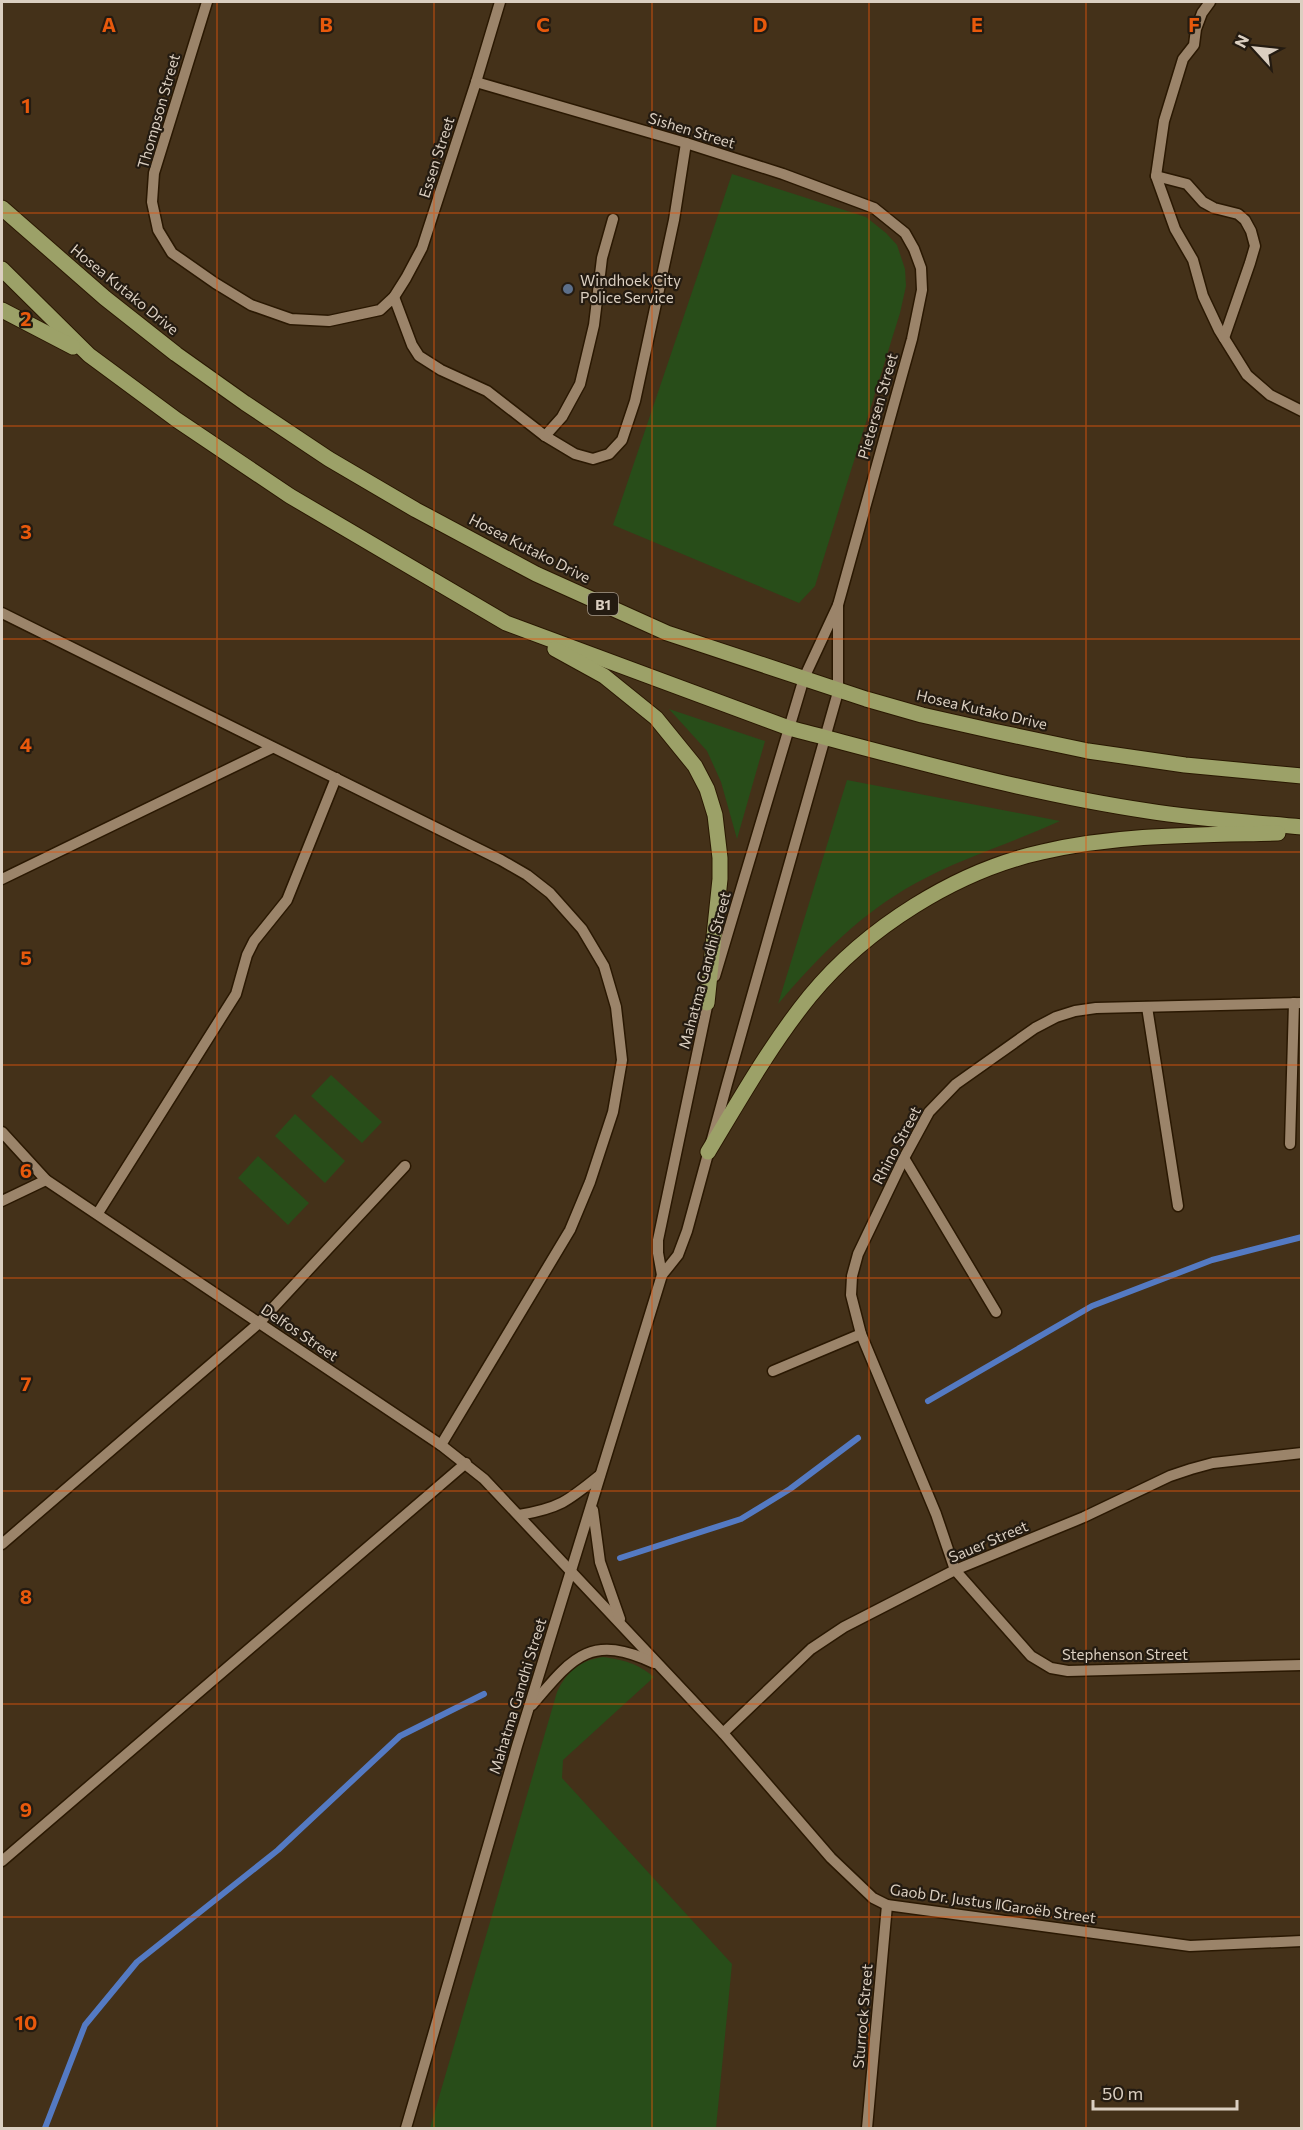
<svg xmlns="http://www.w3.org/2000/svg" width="1303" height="2130" font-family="Commissioner,sans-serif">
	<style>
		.green { fill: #284d19 }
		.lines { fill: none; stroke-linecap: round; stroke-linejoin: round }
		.stream { stroke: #547ac3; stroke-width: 6 }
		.minor-casing { stroke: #2a1802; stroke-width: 13 }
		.major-casing { stroke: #2a1802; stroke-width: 17 }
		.minor { stroke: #9b846a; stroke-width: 10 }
		.major { stroke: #9ca168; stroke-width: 15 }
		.grid { fill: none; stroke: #e8590c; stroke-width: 1.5; stroke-opacity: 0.55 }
		.service-dot { fill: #5c6f8a; stroke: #241b11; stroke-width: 2 }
		.labels { text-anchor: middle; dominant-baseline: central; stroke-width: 4.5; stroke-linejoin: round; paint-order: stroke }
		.shield { fill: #241b11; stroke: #a4998c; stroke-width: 1.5 }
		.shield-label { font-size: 14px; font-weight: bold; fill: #dbcfc1 }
		.street-label { font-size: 15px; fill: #dbcfc1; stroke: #241b11 }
		.poi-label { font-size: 15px; fill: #dbcfc1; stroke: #241b11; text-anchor: start }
		.grid-label { font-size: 20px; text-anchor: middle; font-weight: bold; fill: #e8590c; stroke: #241b11; stroke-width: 4.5; stroke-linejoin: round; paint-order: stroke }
	</style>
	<rect width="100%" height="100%" fill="#443119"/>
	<g class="green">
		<polygon points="732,174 866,217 886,233 897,245 905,269 906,286 900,313 815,586 799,603 613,525"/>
		<polygon points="669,709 765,741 737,839 721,782 707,751"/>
		<path d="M847,780L1060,821C1012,843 961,858 916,883C861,913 818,957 778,1004Z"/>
		<polygon points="331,1075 382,1122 362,1143 311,1096"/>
		<polygon points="295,1114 345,1161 325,1183 275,1136"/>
		<polygon points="258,1156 309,1203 288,1225 238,1178"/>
		<path d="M603,1657C624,1660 637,1663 654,1677L563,1760L562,1778L732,1964L716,2128H430L557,1692C568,1670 579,1661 603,1657Z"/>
	</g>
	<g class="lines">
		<g class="stream">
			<polyline points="928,1401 1092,1306 1212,1260 1302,1237"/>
			<polyline points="620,1558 741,1519 790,1489 858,1438"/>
			<polyline points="45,2128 85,2025 137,1962 278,1850 400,1736 484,1694"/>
		</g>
		<g class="minor-casing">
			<g id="minor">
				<polyline points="207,2 154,173 152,202 158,230 172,253 215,283 251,305 291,319 329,321 380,310 394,297 406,278 422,248 476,82 500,2"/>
				<polyline points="1210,2 1202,13 1196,29 1194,45 1183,59 1164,121 1156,176 1175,229 1193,260 1203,296 1219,330 1247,375 1270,395 1302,411"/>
				<polyline points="476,82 686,143 783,174 874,208 905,233 914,249 921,268 922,290 912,339 838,605 804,678 715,976"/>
				<polyline points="1156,176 1187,184 1203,202 1214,208 1238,214 1245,220 1251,231 1255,246 1250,263 1224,338"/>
				<polyline points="394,297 412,345 419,356 441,370 487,391 545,436 575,454 593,459 609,454 622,440 635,401 674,220 686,143"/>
				<polyline points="545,436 562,417 580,384 594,325 602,258 613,219"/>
				<polyline points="2,613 501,860 527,875 550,893 582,929 604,966 616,1007 622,1060 613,1112 590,1182 570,1230 441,1445"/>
				<polyline points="2,879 272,748"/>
				<polyline points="1302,1003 1096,1008 1075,1011 1056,1017 1035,1028 956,1084 929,1112 904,1158 858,1254 852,1276 851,1295 861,1334 936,1514 955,1570 1031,1656 1051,1668 1068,1671 1302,1665"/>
				<polyline points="1147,1007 1178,1206"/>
				<polyline points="2,1132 46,1180 441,1445 484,1479 723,1733 831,1858 873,1898 887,1905 1190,1946 1302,1941"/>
				<polyline points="1290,1144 1294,1003"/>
				<polyline points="904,1158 996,1312"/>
				<polyline points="2,1201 46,1180"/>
				<polyline points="98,1213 236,994 247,955 254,941 287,900 336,778"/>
				<polyline points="662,1275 658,1253 658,1240 709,997"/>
				<polyline points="773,1371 861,1334"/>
				<polyline points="593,1510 600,1562 620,1619"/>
				<path d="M519,1515C560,1508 568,1501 600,1475"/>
				<polyline points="2,1544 259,1323 405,1166"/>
				<path d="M532,1705C573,1657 590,1633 654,1663"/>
				<polyline points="723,1733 811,1649 844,1627 955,1570 1084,1517 1170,1476 1191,1469 1213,1463 1302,1453"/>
				<polyline points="2,1861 466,1463"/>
				<polyline points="406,2128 517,1746 662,1275 678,1255 687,1231 727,1084 838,692 838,605"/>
				<polyline points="867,2128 887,1905"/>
			</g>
		</g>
		<g class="major-casing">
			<g id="major">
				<polyline points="2,208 105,298 176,354 245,403 329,459 416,510 536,574 667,633 866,699 922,715 993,731 1088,751 1185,765 1302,776"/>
				<path d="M2,269L89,355L177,420L290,496L506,623L789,728C908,759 1027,793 1148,811C1199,819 1250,822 1302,827"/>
				<polyline points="2,310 73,347"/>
				<polyline points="555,649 604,676 656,718 695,766 707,789 715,815 720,858 720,879 707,1003"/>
				<path d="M708,1152C740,1099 771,1044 810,996C866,928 956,871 1042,852C1119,834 1199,835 1278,833"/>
			</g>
		</g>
		<use href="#minor" class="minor"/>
		<use href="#major" class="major"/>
	</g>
	<path class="grid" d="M217,2V2128M434,2V2128M652,2V2128M869,2V2128M1086,2V2128M2,213H1302M2,426H1302M2,639H1302M2,852H1302M2,1065H1302M2,1278H1302M2,1491H1302M2,1704H1302M2,1917H1302"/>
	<circle class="service-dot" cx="568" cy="289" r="6"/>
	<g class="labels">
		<rect class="shield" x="588" y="593" width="30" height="22" rx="4.5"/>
		<g class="shield-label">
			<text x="603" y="604">B1</text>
		</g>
		<g class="street-label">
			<text transform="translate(158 111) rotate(-74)">Thompson Street</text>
			<text transform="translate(692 130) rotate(17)">Sishen Street</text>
			<text transform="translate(436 157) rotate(-72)">Essen Street</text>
			<text transform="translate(125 289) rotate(39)">Hosea Kutako Drive</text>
			<text transform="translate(877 406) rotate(-74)">Pietersen Street</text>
			<text transform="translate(530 548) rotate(27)">Hosea Kutako Drive</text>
			<text transform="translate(982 709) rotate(13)">Hosea Kutako Drive</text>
			<text transform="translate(704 970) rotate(-75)">Mahatma Gandhi Street</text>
			<text transform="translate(896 1145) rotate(-62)">Rhino Street</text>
			<text transform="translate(300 1332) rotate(34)">Delfos Street</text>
			<text transform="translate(988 1541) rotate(-23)">Sauer Street</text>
			<text x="1125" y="1654">Stephenson Street</text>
			<text transform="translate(517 1696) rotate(-73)">Mahatma Gandhi Street</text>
			<text transform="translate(993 1903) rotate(8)">Gaob Dr. Justus ǁGaroëb Street</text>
			<text transform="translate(862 2016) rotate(-85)">Sturrock Street</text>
		</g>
		<g class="poi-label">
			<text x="580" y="280">Windhoek City<tspan x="580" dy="17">Police Service</tspan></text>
		</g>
	</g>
	<g class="grid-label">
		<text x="109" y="32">A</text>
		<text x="326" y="32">B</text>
		<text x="543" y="32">C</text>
		<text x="760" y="32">D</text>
		<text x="977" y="32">E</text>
		<text x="1194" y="32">F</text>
		<text x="26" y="113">1</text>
		<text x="26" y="326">2</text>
		<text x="26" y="539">3</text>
		<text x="26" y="752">4</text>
		<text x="26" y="965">5</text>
		<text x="26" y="1178">6</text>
		<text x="26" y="1391">7</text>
		<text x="26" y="1604">8</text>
		<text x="26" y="1817">9</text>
		<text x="26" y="2030">10</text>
	</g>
	<rect width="1303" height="2130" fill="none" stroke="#dbcfc1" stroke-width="6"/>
	<g transform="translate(1255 48) rotate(297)" stroke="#241b11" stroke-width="4.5" paint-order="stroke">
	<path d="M0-4.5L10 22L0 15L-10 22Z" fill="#dbcfc1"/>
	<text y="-9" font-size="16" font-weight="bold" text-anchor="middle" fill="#dbcfc1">N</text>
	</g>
	<path d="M1093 2100v9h144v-9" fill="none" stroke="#dbcfc1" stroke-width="3"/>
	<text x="1102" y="2100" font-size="18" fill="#dbcfc1" stroke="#241b11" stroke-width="4.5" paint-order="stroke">50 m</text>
</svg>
